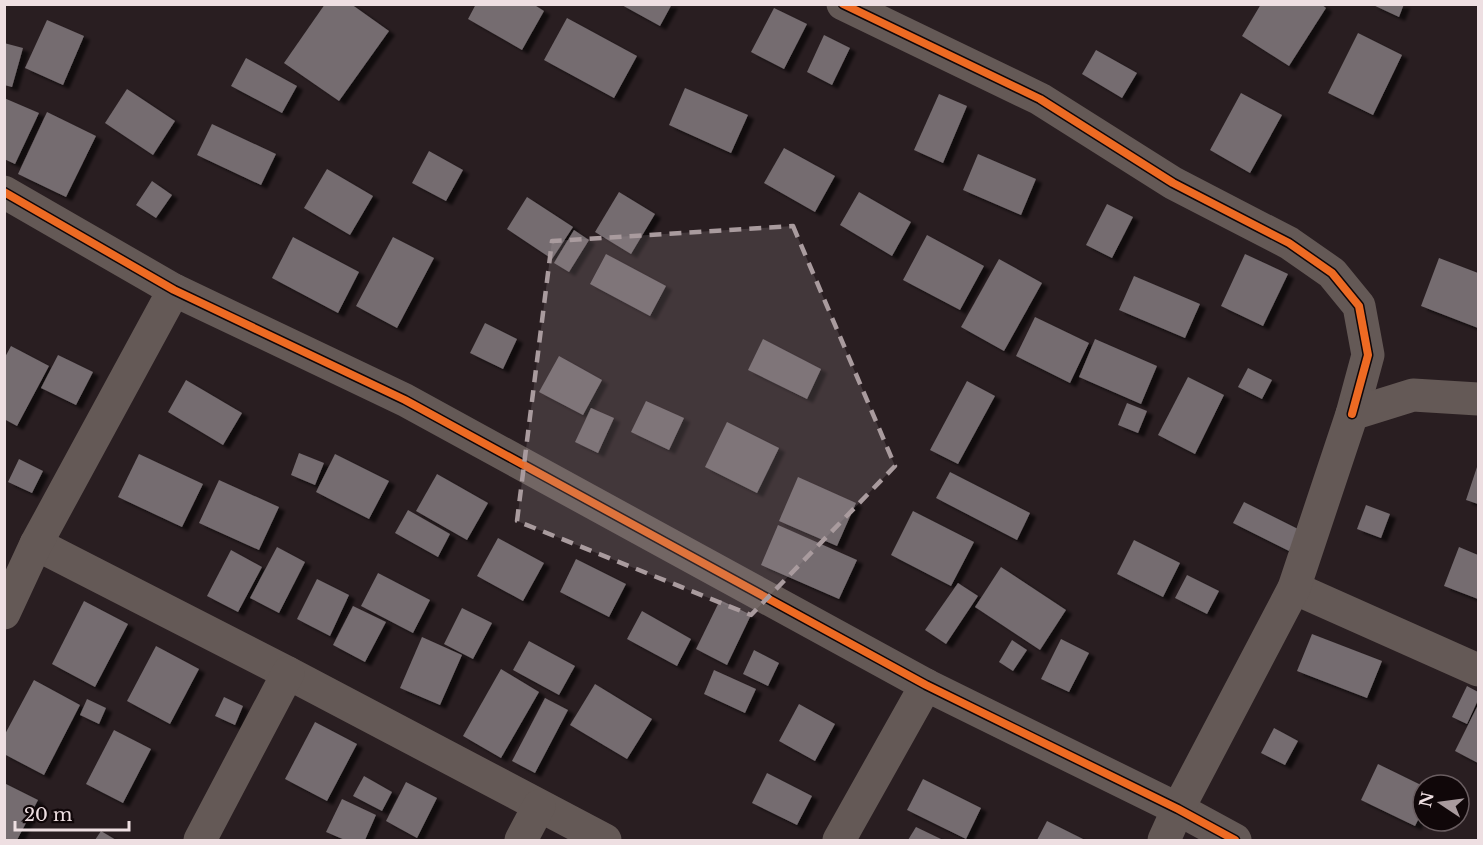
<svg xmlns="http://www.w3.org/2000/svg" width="1483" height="845" font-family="'Libre Baskerville',serif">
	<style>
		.building { fill: #756c70; filter: url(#shadow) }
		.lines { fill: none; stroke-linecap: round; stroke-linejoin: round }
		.minor { stroke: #645956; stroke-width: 33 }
		.cycleway-casing { stroke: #100709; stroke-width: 11 }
		.cycleway { stroke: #ed6a23; stroke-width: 8 }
		.marked { fill: #a99b9e; fill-opacity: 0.2; stroke: #a99b9e; stroke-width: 4.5; stroke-dasharray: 12 8; stroke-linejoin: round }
	</style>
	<defs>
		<filter id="shadow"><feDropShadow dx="6" dy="4" stdDeviation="1.5" flood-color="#0009"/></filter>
	</defs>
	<rect width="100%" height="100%" fill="#291e21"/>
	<g class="building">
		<polygon points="325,4 351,4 389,31 339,101 284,63"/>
		<polygon points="476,4 533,4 544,11 522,50 468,19"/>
		<polygon points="620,4 672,4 660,26"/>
		<polygon points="1261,4 1321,4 1326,8 1289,66 1242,36"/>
		<polygon points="1371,4 1404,4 1399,17"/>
		<polygon points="774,8 807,24 784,69 751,52"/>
		<polygon points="567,18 637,56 614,98 544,60"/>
		<polygon points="47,20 84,36 63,85 25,68"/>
		<polygon points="1358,33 1402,55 1373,115 1328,93"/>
		<polygon points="824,35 850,48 832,85 807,72"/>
		<polygon points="4,43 23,48 12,87 4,85"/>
		<polygon points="1096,50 1137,73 1122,98 1082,74"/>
		<polygon points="246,58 297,86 282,113 231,86"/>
		<polygon points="685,88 748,115 731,153 669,125"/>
		<polygon points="127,89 175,121 153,155 105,123"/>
		<polygon points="1241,93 1282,115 1250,173 1210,150"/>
		<polygon points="939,94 967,106 943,163 914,150"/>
		<polygon points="4,98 39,113 15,164 4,159"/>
		<polygon points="47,112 96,136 66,197 18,174"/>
		<polygon points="212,124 276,154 261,185 197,155"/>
		<polygon points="784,148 835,176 815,212 764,183"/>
		<polygon points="429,151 463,170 446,201 412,183"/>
		<polygon points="978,154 1036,179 1021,215 963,190"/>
		<polygon points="327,169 373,196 350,235 304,208"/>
		<polygon points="152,181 172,195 156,218 136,205"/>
		<polygon points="619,192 655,214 631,254 595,232"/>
		<polygon points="859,192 911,222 892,256 840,225"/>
		<polygon points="527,197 573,227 552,259 507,229"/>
		<polygon points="1107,204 1133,217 1112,258 1086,245"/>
		<polygon points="574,230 589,240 569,272 554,263"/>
		<polygon points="927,235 984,266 960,310 903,280"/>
		<polygon points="293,237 359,272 338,313 272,278"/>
		<polygon points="393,237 434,258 397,328 356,306"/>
		<polygon points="606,254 666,286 650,316 590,284"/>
		<polygon points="1245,254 1288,274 1263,326 1221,306"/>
		<polygon points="1439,258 1478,273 1478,328 1421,306"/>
		<polygon points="999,259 1042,283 1004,351 961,327"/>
		<polygon points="1134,276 1200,304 1185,338 1119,310"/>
		<polygon points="1035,317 1089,343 1070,383 1016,356"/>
		<polygon points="485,323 517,339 503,369 470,353"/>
		<polygon points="763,339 821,369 807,399 748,370"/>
		<polygon points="1095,339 1157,366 1141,404 1079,377"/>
		<polygon points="11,346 49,366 17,426 4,419 4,359"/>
		<polygon points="58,355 93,372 76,405 41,388"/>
		<polygon points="559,356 602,380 583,415 539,392"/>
		<polygon points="1248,368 1272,380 1262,399 1238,387"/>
		<polygon points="1188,377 1224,395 1195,454 1158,435"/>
		<polygon points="186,380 242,413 223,445 168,412"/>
		<polygon points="967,381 995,396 958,464 930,450"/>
		<polygon points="646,401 684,418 669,450 631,432"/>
		<polygon points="1127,403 1147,411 1138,433 1118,425"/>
		<polygon points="591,408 614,418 598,453 575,442"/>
		<polygon points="727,422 779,448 757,493 705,467"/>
		<polygon points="299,453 324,463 315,485 291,475"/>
		<polygon points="139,454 203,484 182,527 118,497"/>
		<polygon points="335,454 389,481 369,519 316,492"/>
		<polygon points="19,459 43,471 32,493 8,482"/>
		<polygon points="1478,464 1478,504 1466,500"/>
		<polygon points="950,472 1030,513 1017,540 936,498"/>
		<polygon points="437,474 488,503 467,540 416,511"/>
		<polygon points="798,477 856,503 837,546 779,521"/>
		<polygon points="219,480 279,507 259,550 199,523"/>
		<polygon points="1244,502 1300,530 1289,551 1233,523"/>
		<polygon points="1366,505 1390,514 1381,538 1357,529"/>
		<polygon points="408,510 450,534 438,557 395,533"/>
		<polygon points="913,511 974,542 951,586 891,555"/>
		<polygon points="778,525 857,560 839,599 761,565"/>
		<polygon points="498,538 544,563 523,601 477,576"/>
		<polygon points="1134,540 1180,563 1163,597 1117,574"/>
		<polygon points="277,547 305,562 279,613 250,598"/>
		<polygon points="1459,547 1478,555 1478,599 1444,586"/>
		<polygon points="231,550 262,567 238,612 207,596"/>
		<polygon points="576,559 626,584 609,617 560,592"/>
		<polygon points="1001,567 1066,610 1040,650 975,607"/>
		<polygon points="378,573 430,600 413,633 361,606"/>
		<polygon points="1187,575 1219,591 1207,614 1175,598"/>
		<polygon points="317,579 349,595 330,636 297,619"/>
		<polygon points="958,583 978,596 946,644 925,630"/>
		<polygon points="720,600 751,615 727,665 696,649"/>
		<polygon points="84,601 128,624 95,687 52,664"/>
		<polygon points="353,606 386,622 365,662 333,645"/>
		<polygon points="462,608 492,623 473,659 444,644"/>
		<polygon points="642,611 691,639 677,666 627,639"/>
		<polygon points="1312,634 1382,661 1367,698 1297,671"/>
		<polygon points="422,637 462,655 440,705 400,688"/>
		<polygon points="1061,639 1089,653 1069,692 1041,679"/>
		<polygon points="1012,640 1027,650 1013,671 999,662"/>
		<polygon points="529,641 575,666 559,695 513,670"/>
		<polygon points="156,646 199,669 170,724 127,701"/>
		<polygon points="754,650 779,663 768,686 743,674"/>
		<polygon points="501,669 539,692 501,758 463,736"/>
		<polygon points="714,670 756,689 745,713 704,694"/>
		<polygon points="34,680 80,705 44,775 4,754 4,736"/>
		<polygon points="595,684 652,719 627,759 570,725"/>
		<polygon points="1467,686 1478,692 1478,700 1467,724 1452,717"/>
		<polygon points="224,697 243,706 235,725 215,716"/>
		<polygon points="545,698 568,710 535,773 512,761"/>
		<polygon points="87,699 106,708 99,724 80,715"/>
		<polygon points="799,704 835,724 815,761 779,741"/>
		<polygon points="1478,705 1478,763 1455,751"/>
		<polygon points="315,722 357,744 327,801 285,779"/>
		<polygon points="1274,728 1298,741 1285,765 1261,753"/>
		<polygon points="114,730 151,749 123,803 86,784"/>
		<polygon points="1378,764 1423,786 1423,810 1415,826 1361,800"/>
		<polygon points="767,773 812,796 797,825 752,803"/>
		<polygon points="364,776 392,792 382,811 353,796"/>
		<polygon points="923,779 981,808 966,839 907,810"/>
		<polygon points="406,782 437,798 417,838 386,821"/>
		<polygon points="4,783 38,800 17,840 4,840"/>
		<polygon points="342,799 376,815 365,840 345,840 326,832"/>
		<polygon points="1047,821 1085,840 1037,840"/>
		<polygon points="916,827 943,840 908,840"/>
		<polygon points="101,831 116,840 95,840"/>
	</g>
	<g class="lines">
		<g class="minor">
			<polyline points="843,4 1040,99 1173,183 1289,243 1332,273 1359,306 1368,355 1352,414"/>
			<polyline points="4,192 174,290 405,400 926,685 1178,809 1235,840"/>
			<polyline points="36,544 288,673 605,840"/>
			<polyline points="1294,588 1478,670"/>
			<polyline points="4,613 36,544 174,290"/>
			<polyline points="200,840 288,673"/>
			<polyline points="521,840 539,806"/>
			<polyline points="839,840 926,685"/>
			<polyline points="1164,840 1178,809 1294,588 1352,414 1413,395 1478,399"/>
		</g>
		<g class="cycleway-casing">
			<g id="cycleway">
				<polyline points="843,4 1040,99 1173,183 1289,243 1332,273 1359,306 1368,355 1352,414"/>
				<polyline points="4,192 174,290 405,400 926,685 1178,809 1235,840"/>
			</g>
		</g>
		<use href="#cycleway" class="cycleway"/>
	</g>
	<path class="marked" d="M793,226L895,466L751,615L517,521L552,241Z"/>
	<rect width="1483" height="845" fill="none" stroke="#eedfe2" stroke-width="12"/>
	<g transform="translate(1441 803) rotate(283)"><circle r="28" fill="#100709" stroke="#695d60" stroke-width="1.5"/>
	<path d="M0-4.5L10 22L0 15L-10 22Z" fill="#a99b9e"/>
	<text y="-9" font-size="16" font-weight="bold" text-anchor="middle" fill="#eedfe2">N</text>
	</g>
	<path d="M15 821v9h114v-9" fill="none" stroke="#eedfe2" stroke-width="3"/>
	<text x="24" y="821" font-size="18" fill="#eedfe2" stroke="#100709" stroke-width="4.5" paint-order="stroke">20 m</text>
</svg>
